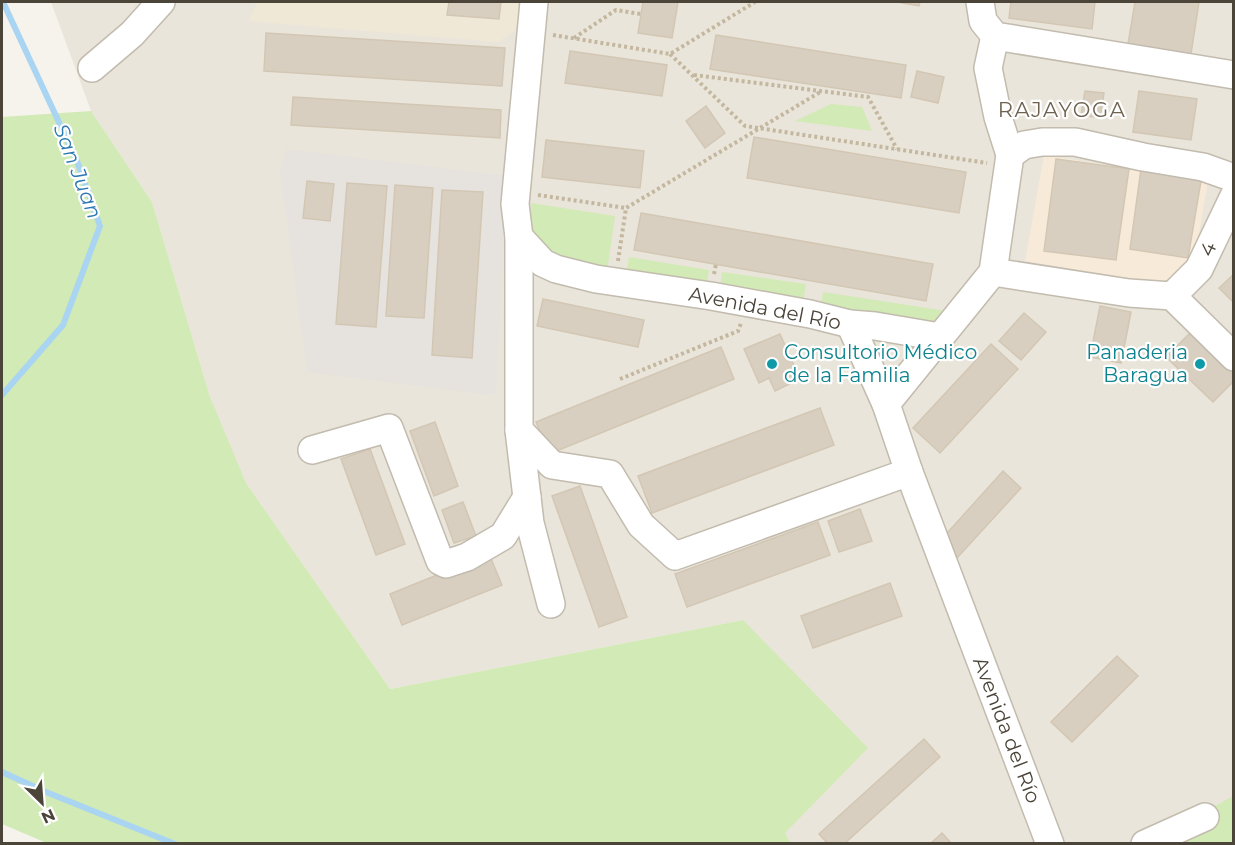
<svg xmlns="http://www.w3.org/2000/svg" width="1235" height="845" font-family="Montserrat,sans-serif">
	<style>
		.residential { fill: #eae5da }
		.commercial { fill: #f7ead8 }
		.industrial { fill: #e6e2dd }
		.education { fill: #efe8d6 }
		.green { fill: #d2eab5 }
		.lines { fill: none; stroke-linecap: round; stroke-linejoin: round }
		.stream { stroke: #a9d4f2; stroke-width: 6 }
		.building { fill: #d8cfc1; stroke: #d3c7b4; stroke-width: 1.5 }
		.minor-casing { stroke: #c2bbae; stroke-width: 30 }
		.path { stroke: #c4b79f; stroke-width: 4; stroke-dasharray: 3 3; stroke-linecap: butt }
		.minor { stroke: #fff; stroke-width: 27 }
		.culture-dot { fill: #0f9aa8; stroke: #fff; stroke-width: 2 }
		.labels { text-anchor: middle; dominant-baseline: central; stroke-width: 4.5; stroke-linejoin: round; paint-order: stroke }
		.street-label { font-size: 20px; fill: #4b4439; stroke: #fff }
		.culture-label { font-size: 20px; fill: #0d838f; stroke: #fff; text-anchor: start }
		.neighbourhood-label { font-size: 21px; letter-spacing: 1.5px; fill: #6e6250; stroke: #fff }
		.water-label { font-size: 21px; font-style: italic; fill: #2e7ab2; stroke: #fff }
	</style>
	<rect width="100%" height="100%" fill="#f6f3ec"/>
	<polygon class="residential" points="51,2 1233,2 1233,843 791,843 785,833 743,620 390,689 246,483 211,409 210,397 152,202 91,111"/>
	<polygon class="commercial" points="1044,155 1208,182 1195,256 1166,285 1025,261"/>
	<polygon class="industrial" points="287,149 507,176 496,394 488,395 307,372 280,171"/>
	<polygon class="education" points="257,2 520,2 520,27 498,42 249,21"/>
	<g class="green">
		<polygon points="831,104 862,107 872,131 795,121"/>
		<polygon points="91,111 152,202 210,397 246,483 390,689 743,620 868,748 785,833 791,843 49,844 2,824 2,117"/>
		<polygon points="531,203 615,216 607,272 550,257 531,234"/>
		<polygon points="629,257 709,270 706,288 626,275"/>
		<polygon points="722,272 806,284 803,302 720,290"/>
		<polygon points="823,292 953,312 942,325 821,307"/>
		<polygon points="1233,796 1233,843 1150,843"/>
	</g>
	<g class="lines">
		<g class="stream">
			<polyline points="2,395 63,325 100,226 77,161 3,2"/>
			<polyline points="2,772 46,792 175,844"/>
		</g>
	</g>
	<g class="building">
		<polygon points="449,2 501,2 499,19 447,15"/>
		<polygon points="643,2 678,2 672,38 638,33"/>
		<polygon points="897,2 920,2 919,6"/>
		<polygon points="1011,2 1095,2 1092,29 1009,18"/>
		<polygon points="1135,2 1199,2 1191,54 1128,44"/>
		<polygon points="266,33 505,48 502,86 264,71"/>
		<polygon points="716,35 906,65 901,98 710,69"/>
		<polygon points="570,51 667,65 662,96 565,83"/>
		<polygon points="917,71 944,77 938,103 911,97"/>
		<polygon points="1085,91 1104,93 1100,118 1081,115"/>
		<polygon points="1139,91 1197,99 1191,140 1133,132"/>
		<polygon points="293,97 501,110 500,138 291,125"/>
		<polygon points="706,106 725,133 705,148 686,121"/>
		<polygon points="754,137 966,172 959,213 747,178"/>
		<polygon points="546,140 644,151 640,188 542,177"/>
		<polygon points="1056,159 1129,169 1116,260 1044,251"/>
		<polygon points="1141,169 1201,181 1188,258 1130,249"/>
		<polygon points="307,181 334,184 330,221 303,218"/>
		<polygon points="347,183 387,186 376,327 336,324"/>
		<polygon points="395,185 433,188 424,318 386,316"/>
		<polygon points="442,190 483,192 472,358 432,355"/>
		<polygon points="641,213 933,264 926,301 634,250"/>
		<polygon points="1234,274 1234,303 1219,288"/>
		<polygon points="543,299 644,320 638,347 537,326"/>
		<polygon points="1100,306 1131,312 1121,363 1090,357"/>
		<polygon points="1024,313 1046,332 1021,360 999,341"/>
		<polygon points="1192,331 1234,371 1234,381 1213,402 1166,357"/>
		<polygon points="780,334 800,379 775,391 769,378 759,383 744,349"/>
		<polygon points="991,344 1018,369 940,453 913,428"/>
		<polygon points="721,347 734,379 549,454 536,422"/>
		<polygon points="820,408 834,445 652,513 638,476"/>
		<polygon points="435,422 458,486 434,496 410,431"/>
		<polygon points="370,449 405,544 376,555 341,459"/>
		<polygon points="1003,471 1021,488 957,558 939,542"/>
		<polygon points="580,486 627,617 599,627 552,496"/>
		<polygon points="463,502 476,536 454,543 442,510"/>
		<polygon points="860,509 872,541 839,552 828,521"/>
		<polygon points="818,522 830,555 687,607 675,574"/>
		<polygon points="489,554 502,585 402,625 390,594"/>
		<polygon points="890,583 902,616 813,648 801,616"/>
		<polygon points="1117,656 1138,676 1072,742 1051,722"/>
		<polygon points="924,739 940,757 844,844 828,844 819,834"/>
		<polygon points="942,833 952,844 930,844"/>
	</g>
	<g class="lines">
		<g class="minor-casing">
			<g id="minor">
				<polyline points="534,2 515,204 519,237 519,430 530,523 551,604"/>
				<polyline points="980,2 983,21 995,36 1234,75"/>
				<polyline points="92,68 132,34 161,2"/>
				<polyline points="1010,155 1024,145 1042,142 1075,142 1143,157 1203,167 1234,178"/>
				<polyline points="519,237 543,263 556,269 596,279 711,296 810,314 850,324 875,326 940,337"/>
				<polyline points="993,272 1129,293 1172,296 1234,357"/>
				<polyline points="1172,296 1199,269 1234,196"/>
				<polyline points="850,324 886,404 909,472 1050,844"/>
				<polyline points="886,404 993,272 1010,155 998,117 988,68 995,36"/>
				<polyline points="519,430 552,465 610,474 641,525 675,556 909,472"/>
				<polyline points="312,450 389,428 440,561 446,564 467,557 503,536 527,497"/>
				<polyline points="1145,844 1205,817"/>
			</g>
		</g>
		<g class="path">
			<polyline points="553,35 670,54 755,2"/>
			<polyline points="574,38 616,10 641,14"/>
			<polyline points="670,54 745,126 987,163"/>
			<polyline points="694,75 868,97 897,149"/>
			<polyline points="538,195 626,208"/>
			<polyline points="618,261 626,208 822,91"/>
			<polyline points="714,274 716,264"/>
			<polyline points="620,379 738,331 741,323"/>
		</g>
		<use href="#minor" class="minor"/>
	</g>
	<g class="culture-dot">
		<circle cx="772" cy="364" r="6"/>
		<circle cx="1200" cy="364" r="6"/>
	</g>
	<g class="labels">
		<g class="street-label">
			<text transform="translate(1208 249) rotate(-65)">4</text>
			<text transform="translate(765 308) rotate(11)">Avenida del Río</text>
			<text transform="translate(1007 730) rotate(69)">Avenida del Río</text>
		</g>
		<g class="culture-label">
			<text x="784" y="352">Consultorio Médico<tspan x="784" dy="23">de la Familia</tspan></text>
			<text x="1188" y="352" text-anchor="end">Panaderia<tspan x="1188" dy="23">Baragua</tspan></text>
		</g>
		<g class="neighbourhood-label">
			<text x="1062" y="109">RAJAYOGA</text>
		</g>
		<g class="water-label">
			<text transform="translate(78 171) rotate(69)">San Juan</text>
		</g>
	</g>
	<rect width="1235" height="845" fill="none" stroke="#4b4439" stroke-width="6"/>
	<g transform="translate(42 803) rotate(155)" stroke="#ffffff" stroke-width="4.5" paint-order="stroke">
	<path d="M0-4.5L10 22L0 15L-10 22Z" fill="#4b4439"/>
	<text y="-9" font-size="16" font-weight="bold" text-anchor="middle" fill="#4b4439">N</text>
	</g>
</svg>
